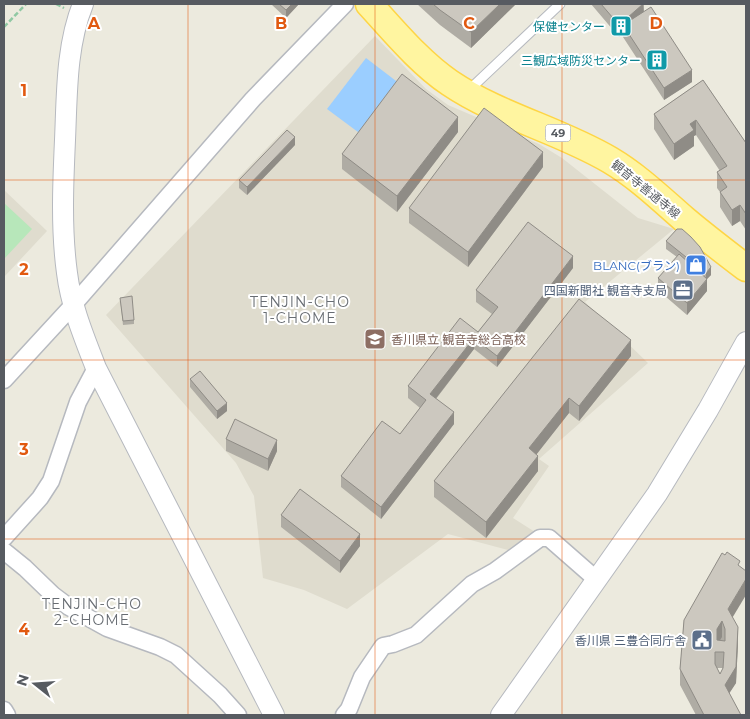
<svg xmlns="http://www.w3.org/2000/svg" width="750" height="719" font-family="Montserrat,'Noto Sans JP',sans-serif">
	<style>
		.education { fill: #dfdcce }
		.green { fill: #b7e7ba }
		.water { fill: #9bceff }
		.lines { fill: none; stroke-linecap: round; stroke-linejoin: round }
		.service-casing { stroke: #b6b9bf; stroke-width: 11 }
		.minor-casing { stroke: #b6b9bf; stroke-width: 19 }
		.tertiary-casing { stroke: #b6b9bf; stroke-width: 22 }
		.primary-casing { stroke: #fed545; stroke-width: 29 }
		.path { stroke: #90c8a3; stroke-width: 2.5; stroke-dasharray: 5 2.5; stroke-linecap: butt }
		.service { stroke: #fff; stroke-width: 9 }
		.minor { stroke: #fff; stroke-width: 16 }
		.tertiary { stroke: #fff; stroke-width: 20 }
		.primary { stroke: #fff5a0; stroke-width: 26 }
		.wall { fill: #afaca4; fill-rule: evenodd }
		.shaded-wall { fill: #8f8c86 }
		.building { fill: #ccc8bf; stroke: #8f8c86; fill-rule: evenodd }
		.grid { fill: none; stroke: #e15910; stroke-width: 1; stroke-opacity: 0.55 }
		.labels { text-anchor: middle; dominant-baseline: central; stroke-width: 4; stroke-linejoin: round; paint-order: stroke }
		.shield { fill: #fff; stroke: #898c90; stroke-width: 1 }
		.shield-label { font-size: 11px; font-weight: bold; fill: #575b61 }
		.culture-label { font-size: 12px; fill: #0d838f; stroke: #fff; text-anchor: end }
		.street-label { font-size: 12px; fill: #575b61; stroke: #fff }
		.shop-label { font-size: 12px; fill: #366cbe; stroke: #fff; text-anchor: end }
		.service-label { font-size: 12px; fill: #4e5e75; stroke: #fff; text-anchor: end }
		.education-label { font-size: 12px; fill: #785e54; stroke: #fff; text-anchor: start }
		.neighbourhood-label { font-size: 14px; letter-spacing: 1px; fill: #686d73; stroke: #fff }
		.grid-label { font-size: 16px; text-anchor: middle; font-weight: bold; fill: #e15910; stroke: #fff; stroke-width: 4; stroke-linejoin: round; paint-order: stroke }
	</style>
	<rect width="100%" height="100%" fill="#eceade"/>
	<g class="education">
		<polygon points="375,36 426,89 448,105 539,144 562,158 638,218 674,229 585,302 648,363 539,459 549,466 513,518 535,532 508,550 448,534 347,609 304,590 263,578 254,496 236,463 106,315"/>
		<polygon points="4,190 47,231 4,277"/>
	</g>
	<polygon class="green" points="4,203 32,229 4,259"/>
	<polygon class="water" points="366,58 400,84 362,135 327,109"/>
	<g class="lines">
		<g class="service-casing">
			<polyline id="service" points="468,91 560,4"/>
		</g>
		<g class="minor-casing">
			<g id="minor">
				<polyline points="4,380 74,304 253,99 345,4"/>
				<polyline points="4,538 40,498 51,481 78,402 96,368"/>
				<polyline points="4,551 25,568 53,595 69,607 107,628 160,647 176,655 220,695 238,715"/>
				<polyline points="4,710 7,715"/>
				<polyline points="344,715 349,709 362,677 383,646 393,644 416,635 472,584 495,571 540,538 549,538 597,580"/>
			</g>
		</g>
		<g class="tertiary-casing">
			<g id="tertiary">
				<path d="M83,4C66,46 67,95 65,140C63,184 61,229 67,273C71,306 84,337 96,368L274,715"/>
				<polyline points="501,715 657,494 708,410 746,342"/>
			</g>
		</g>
		<g class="primary-casing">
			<path id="primary" d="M369,4C393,30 420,63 450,83C499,116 559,130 610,160C637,176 660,198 684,219C704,236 725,252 746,268"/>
		</g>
		<g class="path">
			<polyline points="56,4 64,8"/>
			<polyline points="4,27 26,4"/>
		</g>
		<use href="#service" class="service"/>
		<use href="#minor" class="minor"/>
		<use href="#tertiary" class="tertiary"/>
		<use href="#primary" class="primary"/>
	</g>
	<g class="wall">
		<polygon points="271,4 299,4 286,18"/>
		<polygon points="417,4 516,4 471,48 440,25"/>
		<polygon points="591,4 644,4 644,12 692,82 664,100 623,37 623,33 619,37"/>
		<polygon points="703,80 746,143 746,230 740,221 732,226 720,207 720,192 717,188 717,172 720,171 696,135 694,136 694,146 674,160 654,129 654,114"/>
		<polygon points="458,132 397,212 342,169 342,154"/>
		<polygon points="295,145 247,195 239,188 239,180"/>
		<polygon points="543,167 468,267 409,223 409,208"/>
		<polygon points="666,241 711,275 707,279 707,291 687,315 658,290 658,278 677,257 666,249"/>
		<polygon points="573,268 497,367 474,349 436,399 454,424 381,519 341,487 341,476 400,434 420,408 408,398 408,386 478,332 492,314 476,302 476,290"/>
		<polygon points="120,298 134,320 134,324 123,325"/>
		<polygon points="631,356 579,421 569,413 536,454 538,471 486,538 434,497 434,481"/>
		<polygon points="190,379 227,411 217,419 190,387"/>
		<polygon points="226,439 277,451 268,471 226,451"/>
		<polygon points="281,515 360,546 340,573 281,527"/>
		<path d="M732,618L738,643L736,683L729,693L741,715H696L680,685V669L684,620ZM717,668H723L720,674Z"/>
	</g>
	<g class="shaded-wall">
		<polygon points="292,4 299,4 286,18 286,10"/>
		<polygon points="500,4 516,4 471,48 471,32"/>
		<polygon points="643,4 644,15 623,25 623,33 619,37 619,25"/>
		<polygon points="692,70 692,82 664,100 664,88"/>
		<polygon points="458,117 458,132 397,212 397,196"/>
		<polygon points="696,120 696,135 694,136 694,146 674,160 674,144 690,124"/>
		<polygon points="295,137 295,145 247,195 247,187"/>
		<polygon points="543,152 543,167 468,267 468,252"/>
		<polygon points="740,205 740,221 732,226 732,210"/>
		<polygon points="573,256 573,268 497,367 497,356"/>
		<polygon points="711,267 711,275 707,279 707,291 687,315 687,303 706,281 706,273"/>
		<polygon points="474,338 474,349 430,406 430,394"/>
		<polygon points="631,340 631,356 579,421 579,406"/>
		<polygon points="569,398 569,413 529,464 529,448"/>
		<polygon points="227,403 227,411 217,419 217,411"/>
		<polygon points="454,412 454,424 381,519 381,507"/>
		<polygon points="277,440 277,451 268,471 268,459"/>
		<polygon points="538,456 538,471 486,538 486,522"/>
		<polygon points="360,534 360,546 340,573 340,561"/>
		<polygon points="746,579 746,595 728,625 728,609"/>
		<polygon points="722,621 722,637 717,645 717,656 717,629"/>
		<polygon points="738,627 738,643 736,683 725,700 725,685"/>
	</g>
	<g class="building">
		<polygon points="279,4 292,4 286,10"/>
		<polygon points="433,4 500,4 471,32 440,10"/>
		<polygon points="601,4 643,4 619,25"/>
		<polygon points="651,7 692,70 664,88 623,25"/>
		<polygon points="402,74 458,117 397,196 342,154"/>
		<polygon points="703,80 746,143 746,214 740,205 732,210 720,192 727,187 717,172 727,166 696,120 690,124 694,130 674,144 654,114"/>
		<polygon points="484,108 543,152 468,252 409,208"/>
		<polygon points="287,130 295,137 247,187 239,180"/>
		<polygon points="528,222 573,256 497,356 474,338 430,394 454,412 381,507 341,476 382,421 400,434 426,400 408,386 460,318 478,332 498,307 476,290"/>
		<polygon points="677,229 682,229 691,237 700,247 711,267 706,273 666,241"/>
		<polygon points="679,254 707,279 687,303 658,278"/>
		<polygon points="132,296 134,320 123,321 120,298"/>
		<polygon points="579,299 631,340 579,406 569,398 529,448 538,456 486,522 434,481"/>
		<polygon points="200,371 227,403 217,411 190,379"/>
		<polygon points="235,419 277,440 268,459 226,439"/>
		<polygon points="300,489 360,534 340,561 281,515"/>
		<path d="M727,552L740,561L738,565L746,571V579L728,609L738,627L736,667L725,685L741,715H704L680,669L684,620L722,553L725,555ZM722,621L725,629V641L717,640V629ZM715,652H724L723,668L720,674L715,664Z"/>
	</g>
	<path class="grid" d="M188,4V715M375,4V715M562,4V715M4,180H746M4,360H746M4,539H746"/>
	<defs>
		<g id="building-square" transform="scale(1.125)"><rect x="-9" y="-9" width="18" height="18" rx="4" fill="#0f9aa8" stroke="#fff"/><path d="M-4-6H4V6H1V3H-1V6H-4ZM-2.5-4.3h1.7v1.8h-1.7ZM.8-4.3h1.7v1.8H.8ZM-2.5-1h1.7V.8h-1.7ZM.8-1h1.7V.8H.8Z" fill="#fff"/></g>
		<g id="shop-square" transform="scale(1.125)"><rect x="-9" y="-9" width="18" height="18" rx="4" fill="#3f7fe0" stroke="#fff"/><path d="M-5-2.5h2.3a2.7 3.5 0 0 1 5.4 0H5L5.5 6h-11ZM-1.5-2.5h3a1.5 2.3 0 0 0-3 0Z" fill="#fff"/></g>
		<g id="office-square" transform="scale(1.125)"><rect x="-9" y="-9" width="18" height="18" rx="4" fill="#5c6f8a" stroke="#fff"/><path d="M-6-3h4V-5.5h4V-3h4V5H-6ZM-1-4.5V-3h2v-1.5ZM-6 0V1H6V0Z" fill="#fff"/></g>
		<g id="school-square" transform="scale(1.125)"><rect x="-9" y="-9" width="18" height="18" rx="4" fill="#8d6e63" stroke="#fff"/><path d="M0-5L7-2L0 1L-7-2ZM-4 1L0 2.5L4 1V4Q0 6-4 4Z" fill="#fff"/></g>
		<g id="civic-square" transform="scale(1.125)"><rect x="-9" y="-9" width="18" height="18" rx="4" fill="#5c6f8a" stroke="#fff"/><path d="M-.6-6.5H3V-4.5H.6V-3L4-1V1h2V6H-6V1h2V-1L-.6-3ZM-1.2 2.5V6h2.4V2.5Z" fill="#fff"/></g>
	</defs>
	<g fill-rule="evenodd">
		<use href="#building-square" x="621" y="26"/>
		<use href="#building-square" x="657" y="60"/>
		<use href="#shop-square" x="696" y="265"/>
		<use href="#office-square" x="683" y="290"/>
		<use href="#school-square" x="375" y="339"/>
		<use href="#civic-square" x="702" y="640"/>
	</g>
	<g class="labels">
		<rect class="shield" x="545.5" y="124.5" width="25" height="17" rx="4"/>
		<g class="shield-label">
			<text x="558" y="133">49</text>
		</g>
		<g class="culture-label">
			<text x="605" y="26">保健センター</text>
			<text x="641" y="60">三観広域防災センター</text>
		</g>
		<g class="street-label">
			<text transform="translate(646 189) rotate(39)">観音寺善通寺線</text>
		</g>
		<g class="shop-label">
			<text x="680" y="265">BLANC(ブラン)</text>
		</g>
		<g class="service-label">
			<text x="667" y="290">四国新聞社 観音寺支局</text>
			<text x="686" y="640">香川県 三豊合同庁舎</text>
		</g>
		<g class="education-label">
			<text x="391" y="339">香川県立 観音寺総合高校</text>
		</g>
		<g class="neighbourhood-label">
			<text x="300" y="302">TENJIN-CHO<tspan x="300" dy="16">1-CHOME</tspan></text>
			<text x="92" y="604">TENJIN-CHO<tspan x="92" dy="16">2-CHOME</tspan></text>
		</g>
	</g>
	<g class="grid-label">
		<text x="94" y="29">A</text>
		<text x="281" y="29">B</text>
		<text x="469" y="29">C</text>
		<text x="656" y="29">D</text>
		<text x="24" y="96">1</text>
		<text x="24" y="275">2</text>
		<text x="24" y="455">3</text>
		<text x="24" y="635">4</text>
	</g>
	<rect width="750" height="719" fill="none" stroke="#575b61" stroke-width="10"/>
	<g transform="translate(35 684) rotate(287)" stroke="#ffffff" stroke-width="4" paint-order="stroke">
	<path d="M0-4L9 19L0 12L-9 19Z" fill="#575b61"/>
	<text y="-8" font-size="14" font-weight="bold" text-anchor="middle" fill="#575b61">N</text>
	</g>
</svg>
